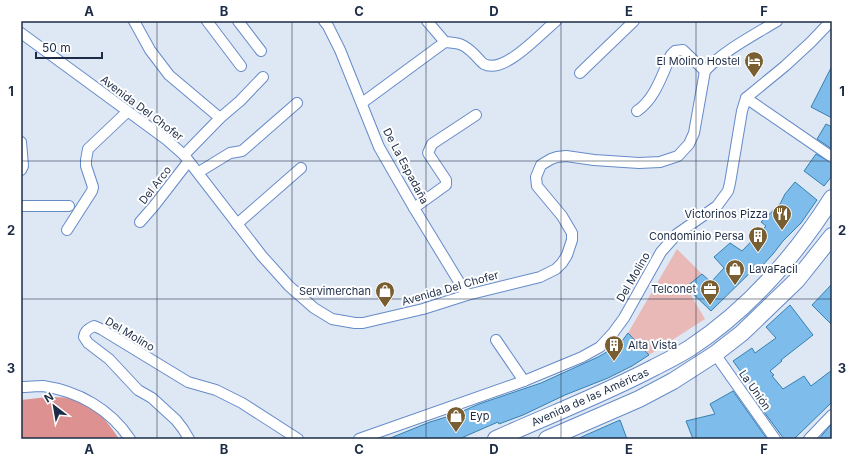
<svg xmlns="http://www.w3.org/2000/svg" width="853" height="460" font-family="Inter,sans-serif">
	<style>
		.green { fill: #e8b9b7 }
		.forest { fill: #dd9190 }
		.building { fill: #7ebdeb; stroke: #3680af }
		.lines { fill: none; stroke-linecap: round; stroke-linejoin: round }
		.minor-casing { stroke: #668bc9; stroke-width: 12 }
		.primary-casing { stroke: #668bc9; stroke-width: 18 }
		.minor { stroke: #fff; stroke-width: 10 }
		.primary { stroke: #fff; stroke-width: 16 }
		.grid { fill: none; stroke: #1d2c46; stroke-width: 1; stroke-opacity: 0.55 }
		.labels { text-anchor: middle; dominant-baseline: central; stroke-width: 4; stroke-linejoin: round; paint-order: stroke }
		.poi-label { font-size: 11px; fill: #1d2c46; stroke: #fff; text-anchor: end }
		.street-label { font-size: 11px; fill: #1d2c46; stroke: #fff }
		.neatline { fill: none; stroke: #1d2c46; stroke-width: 1.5 }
		.grid-label { font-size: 13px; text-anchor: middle; font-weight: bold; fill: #1d2c46 }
	</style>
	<rect width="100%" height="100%" fill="#dee7f4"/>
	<polygon class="green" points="677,249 702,274 686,287 705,319 649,355 628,333"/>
	<path class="forest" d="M48,397C86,396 99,409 119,439H21V400Z"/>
	<g class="building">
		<polygon points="832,66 832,118 811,107"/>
		<polygon points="826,124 832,127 832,149 817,139"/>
		<polygon points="816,154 832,163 832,176 824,186 804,171"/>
		<polygon points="795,182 817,200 801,223 783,241 773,254 761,267 758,265 711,311 686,287 702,274 711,282 724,268 714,257 730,243 742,251 766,226 761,222 780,204 785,194"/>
		<polygon points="832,284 832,325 812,305"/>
		<polygon points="790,305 813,335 781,360 782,361 770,371 774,375 772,376 783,389 804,376 811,386 832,370 832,402 794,439 784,439 756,401 760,398 733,361 752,348 755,353 776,338 766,327"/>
		<polygon points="628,333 649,355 632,366 608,378 565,395 523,415 499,424 498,422 459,439 388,439 430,422 456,414 479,404 541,383 598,357 619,345"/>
		<polygon points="733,391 767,439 693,439 686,421 715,414 710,404"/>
		<polygon points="620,420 627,439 577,439 604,427"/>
		<polygon points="832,424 832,439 819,439 828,428"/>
	</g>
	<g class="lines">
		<g class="minor-casing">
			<g id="minor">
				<polyline points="134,21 150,50 169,75 220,118"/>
				<polyline points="207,21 241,66"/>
				<polyline points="238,21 261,51"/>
				<polyline points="324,21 328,26 340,50 379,147 414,208 467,295"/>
				<polyline points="427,21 445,42"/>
				<path d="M21,33L167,140L184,155L262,256L289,286L314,308L332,319L355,323H363L423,309L467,295L540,277L556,269L562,263L567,255L572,240V233L562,216L537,186L536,177L541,165L551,159L557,157L566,156L594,160L639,163L660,162L678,156L689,144L694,133L705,71C723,51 754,35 777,21"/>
				<polyline points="580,73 634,21"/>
				<polyline points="746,98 832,157"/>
				<path d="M362,103L445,42C460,43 464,44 475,55C478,58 481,62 484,64C504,75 541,33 556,21"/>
				<path d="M637,111C655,99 662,75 671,55L675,51L683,50L705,71"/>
				<polyline points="21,142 23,166 21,170"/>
				<polyline points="184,155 220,118 240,101 263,77"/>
				<polyline points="199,172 230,153 242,151 297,103"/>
				<polyline points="21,206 69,206"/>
				<polyline points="414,208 446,185 446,180 428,153 432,144 476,115"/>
				<polyline points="140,222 154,206 188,162"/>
				<polyline points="237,224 301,168"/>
				<polyline points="67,230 92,191 93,187 86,166 86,160 88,149 127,112"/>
				<polyline points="496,340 524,381"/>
				<polyline points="715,354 775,439"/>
				<path d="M21,387C28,387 36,386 43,386C78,391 110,409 130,439"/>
				<path d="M189,439L183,429L176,420L152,398L138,390L109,359L88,343L84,337C85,331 88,329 94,326L101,329L188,382L216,390L242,403L298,439"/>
				<polyline points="359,439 524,381 582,357 600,347 613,333 624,318 661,252 677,234 717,206 728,191 730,183 742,111 746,98 785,66 811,42 831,21"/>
				<polyline points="809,439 832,415"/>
			</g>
		</g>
		<g class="primary-casing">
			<g id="primary">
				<path d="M496,439C549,415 604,394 655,367C667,361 679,355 690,348C748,310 795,256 832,198"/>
				<polyline points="547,439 639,399 673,381 715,354 742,333 797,280 832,236"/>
			</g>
		</g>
		<use href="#minor" class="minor"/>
		<use href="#primary" class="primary"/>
	</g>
	<path class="grid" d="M157,21V439M292,21V439M426,21V439M561,21V439M696,21V439M21,161H832M21,299H832"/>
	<defs>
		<g id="hotel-pin" transform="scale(1)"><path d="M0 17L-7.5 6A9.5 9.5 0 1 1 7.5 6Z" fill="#785e30" stroke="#fff"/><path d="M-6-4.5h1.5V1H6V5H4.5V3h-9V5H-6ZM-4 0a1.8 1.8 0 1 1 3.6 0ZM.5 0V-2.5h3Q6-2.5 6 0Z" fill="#fff"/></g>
		<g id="restaurant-pin" transform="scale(1)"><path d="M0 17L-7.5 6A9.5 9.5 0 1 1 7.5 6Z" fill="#785e30" stroke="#fff"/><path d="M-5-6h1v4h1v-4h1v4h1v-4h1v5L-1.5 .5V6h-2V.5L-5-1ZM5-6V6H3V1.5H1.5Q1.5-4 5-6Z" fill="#fff"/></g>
		<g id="building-pin" transform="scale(1)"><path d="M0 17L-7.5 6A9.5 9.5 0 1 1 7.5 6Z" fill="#785e30" stroke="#fff"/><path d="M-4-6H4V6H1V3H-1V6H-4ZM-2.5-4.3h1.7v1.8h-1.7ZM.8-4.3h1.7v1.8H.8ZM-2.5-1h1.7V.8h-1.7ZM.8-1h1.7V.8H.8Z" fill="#fff"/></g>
		<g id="shop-pin" transform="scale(1)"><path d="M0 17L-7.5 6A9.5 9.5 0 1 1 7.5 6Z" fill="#785e30" stroke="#fff"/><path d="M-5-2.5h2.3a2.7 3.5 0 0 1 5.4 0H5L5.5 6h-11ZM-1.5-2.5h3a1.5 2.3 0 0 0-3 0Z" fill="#fff"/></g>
		<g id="office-pin" transform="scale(1)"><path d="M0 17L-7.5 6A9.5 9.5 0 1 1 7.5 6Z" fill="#785e30" stroke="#fff"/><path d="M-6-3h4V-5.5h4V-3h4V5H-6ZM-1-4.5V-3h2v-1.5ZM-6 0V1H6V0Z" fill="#fff"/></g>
	</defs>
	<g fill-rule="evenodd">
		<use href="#hotel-pin" x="754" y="61"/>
		<use href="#restaurant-pin" x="782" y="214"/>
		<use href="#building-pin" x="758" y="236"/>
		<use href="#shop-pin" x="735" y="269"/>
		<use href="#office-pin" x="710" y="289"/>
		<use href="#shop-pin" x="385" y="291"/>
		<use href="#building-pin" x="614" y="345"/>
		<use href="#shop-pin" x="456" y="416"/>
	</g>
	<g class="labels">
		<g class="poi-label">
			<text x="740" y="61">El Molino Hostel</text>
			<text x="768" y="214">Victorinos Pizza</text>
			<text x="744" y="236">Condominio Persa</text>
			<text x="749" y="269" text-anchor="start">LavaFacil</text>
			<text x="696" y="289">Telconet</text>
			<text x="371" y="291">Servimerchan</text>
			<text x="628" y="345" text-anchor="start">Alta Vista</text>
			<text x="470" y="416" text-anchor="start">Eyp</text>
		</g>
		<g class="street-label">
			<text transform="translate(142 108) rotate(37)">Avenida Del Chofer</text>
			<text transform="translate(406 166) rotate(62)">De La Espadaña</text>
			<text transform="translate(155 185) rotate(-52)">Del Arco</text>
			<text transform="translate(633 277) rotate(-60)">Del Molino</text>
			<text transform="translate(450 288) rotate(-16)">Avenida Del Chofer</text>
			<text transform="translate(130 334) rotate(31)">Del Molino</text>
			<text transform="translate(755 390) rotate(55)">La Unión</text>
			<text transform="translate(590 397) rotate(-24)">Avenida de las Américas</text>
		</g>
	</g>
	<rect width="853" height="460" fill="none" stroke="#ffffff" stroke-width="44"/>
	<g transform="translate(54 406) rotate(329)" stroke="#ffffff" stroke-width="3" paint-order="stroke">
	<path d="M0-3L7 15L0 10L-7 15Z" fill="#1d2c46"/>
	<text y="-6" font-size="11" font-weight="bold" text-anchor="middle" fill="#1d2c46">N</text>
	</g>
	<path d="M36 52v6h66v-6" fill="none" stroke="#1d2c46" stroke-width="2"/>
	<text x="42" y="52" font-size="12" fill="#1d2c46" stroke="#ffffff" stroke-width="3" paint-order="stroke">50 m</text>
	<rect x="22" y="22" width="809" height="416" class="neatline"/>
	<g class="grid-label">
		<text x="89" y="16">A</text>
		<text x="224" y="16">B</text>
		<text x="359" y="16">C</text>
		<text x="494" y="16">D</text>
		<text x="629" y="16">E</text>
		<text x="764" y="16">F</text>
		<text x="11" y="96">1</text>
		<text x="842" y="96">1</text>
		<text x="11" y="235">2</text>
		<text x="842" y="235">2</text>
		<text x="11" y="373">3</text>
		<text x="842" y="373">3</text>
		<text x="89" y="454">A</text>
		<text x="224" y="454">B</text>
		<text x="359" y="454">C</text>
		<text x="494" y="454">D</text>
		<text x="629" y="454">E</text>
		<text x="764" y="454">F</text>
	</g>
</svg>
